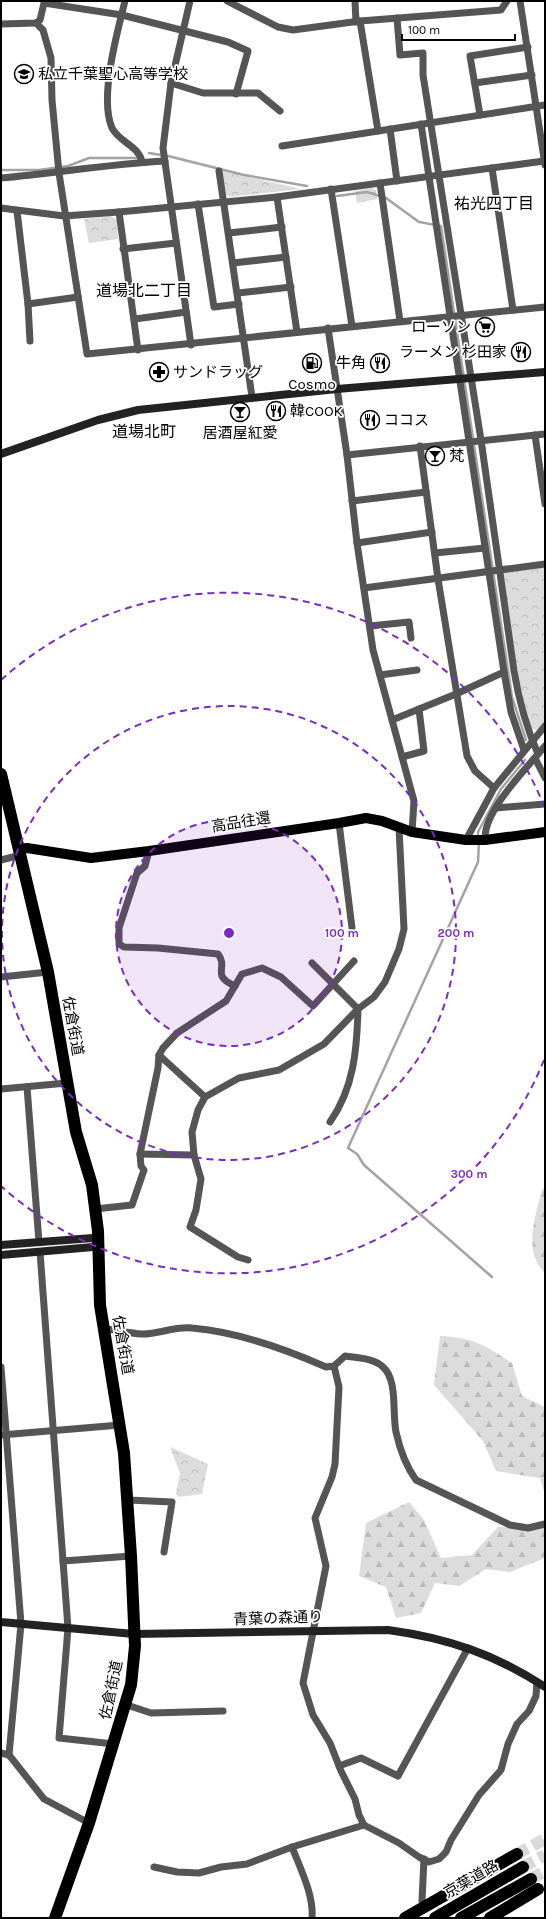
<svg xmlns="http://www.w3.org/2000/svg" width="546" height="1919" font-family="Karla,'Noto Sans JP',sans-serif">
	<style>
		.forest { fill: url(#forest-firs) }
		.park { fill: url(#park-crowns) }
		.lines { fill: none; stroke-linecap: round; stroke-linejoin: round }
		.stream { stroke: #a3a3a3; stroke-width: 2.5 }
		.street-tunnel { stroke: #d9d9d9; stroke-width: 7; stroke-dasharray: 7 3.5; stroke-linecap: butt }
		.highway-tunnel { stroke: #d9d9d9; stroke-width: 12; stroke-dasharray: 12 6; stroke-linecap: butt }
		.street { stroke: #555; stroke-width: 7 }
		.secondary { stroke: #222; stroke-width: 8 }
		.primary { stroke: #000; stroke-width: 10 }
		.highway { stroke: #000; stroke-width: 12 }
		.ring { fill: none; stroke: #7b2cbf; stroke-width: 2; stroke-dasharray: 7 5 }
		.labels { text-anchor: middle; dominant-baseline: central; stroke-width: 3.5; stroke-linejoin: round; paint-order: stroke }
		.poi-label { font-size: 15px; fill: #000; stroke: #fff; text-anchor: start }
		.street-label { font-size: 15px; fill: #000; stroke: #fff }
		.neighbourhood-label { font-size: 16px; fill: #000; stroke: #fff }
		.centre { fill: #7b2cbf; stroke: #fff; stroke-width: 2 }
		.ring-label { font-size: 12px; text-anchor: middle; font-weight: bold; fill: #7b2cbf; stroke: #fff; stroke-width: 3.5; stroke-linejoin: round; paint-order: stroke }
	</style>
	<defs>
		<pattern id="forest-firs" width="22" height="20" patternUnits="userSpaceOnUse"><rect width="22" height="20" fill="#dcdcdc"/><path d="M5 1l3.5 6h-7zM16 11l3.5 6h-7z" fill="#bbb"/></pattern>
		<pattern id="park-crowns" width="20" height="18" patternUnits="userSpaceOnUse"><rect width="20" height="18" fill="#dcdcdc"/><path d="M2 6a3 3 0 1 1 6 0M12 15a3 3 0 1 1 6 0" fill="none" stroke="#bbb"/></pattern>
	</defs>
	<rect width="100%" height="100%" fill="#fff"/>
	<g class="forest">
		<path d="M545,1186V1273C523,1252 535,1217 542,1190Z"/>
		<path d="M440,1336C473,1337 486,1346 512,1363L522,1396L545,1407V1495L540,1478L496,1471L483,1441L434,1385Z"/>
		<polygon points="409,1502 424,1520 441,1558 472,1555 498,1527 545,1528 545,1558 510,1572 486,1569 459,1586 435,1583 421,1613 396,1618 386,1587 359,1576 366,1523"/>
	</g>
	<g class="park">
		<polygon points="222,171 301,189 229,197 226,194"/>
		<polygon points="372,188 376,190 377,199 357,203 355,191"/>
		<polygon points="111,216 117,220 118,239 89,243 84,219"/>
		<polygon points="545,567 545,722 538,730 530,729 522,702 503,572"/>
		<polygon points="170,1447 208,1464 202,1494 179,1497 176,1494 180,1473"/>
	</g>
	<g class="lines">
		<g class="stream">
			<polyline points="149,153 161,155"/>
			<polyline points="168,156 244,175 307,186"/>
			<polyline points="1,170 39,170 68,166 89,158 137,158"/>
			<polyline points="337,196 367,192 386,198 419,222 441,226 512,697 526,740"/>
			<polyline points="478,837 478,832 501,789 525,760"/>
			<polyline points="479,842 478,862 348,1148 357,1154 364,1165 492,1277"/>
		</g>
		<polyline class="street-tunnel" points="427,1904 451,1918"/>
		<g class="highway-tunnel">
			<polyline points="517,1854 545,1839"/>
			<polyline points="523,1867 545,1855"/>
			<polyline points="531,1879 545,1871"/>
		</g>
		<g class="street">
			<path d="M125,1C117,33 99,98 112,128C119,142 139,146 142,162"/>
			<polyline points="190,1 171,83 163,148 191,345"/>
			<polyline points="227,1 278,27 293,30 360,21 501,10 507,1"/>
			<polyline points="355,1 356,22"/>
			<polyline points="520,1 545,165"/>
			<path d="M397,18L400,55L423,53V75L481,440L514,671C519,701 526,727 538,754"/>
			<polyline points="360,21 378,131"/>
			<polyline points="36,23 43,30 51,58 52,100 59,173 87,354 545,307"/>
			<polyline points="1,24 36,23 40,20 44,3 122,15 228,42 248,51 236,94"/>
			<polyline points="171,83 203,93 258,93 280,111"/>
			<polyline points="475,83 532,75"/>
			<polyline points="480,115 470,56 528,47"/>
			<polyline points="421,124 504,672 511,712 524,750"/>
			<polyline points="390,129 397,181"/>
			<polyline points="282,146 545,105"/>
			<polyline points="492,168 513,310"/>
			<polyline points="219,171 252,397"/>
			<path d="M1,178C56,173 110,164 165,161"/>
			<polyline points="380,183 400,321"/>
			<polyline points="331,189 352,326"/>
			<polyline points="277,197 297,332"/>
			<polyline points="198,204 214,307 239,304"/>
			<polyline points="1,208 64,216 119,212 277,197 544,161"/>
			<polyline points="17,211 28,304 30,341"/>
			<polyline points="119,212 138,350"/>
			<polyline points="229,233 282,227"/>
			<polyline points="123,249 176,243"/>
			<polyline points="233,263 286,257"/>
			<polyline points="238,293 291,287"/>
			<polyline points="28,304 78,297"/>
			<polyline points="135,319 186,312"/>
			<polyline points="328,328 347,455 357,543 373,650 414,801 412,832"/>
			<polyline points="535,435 545,504"/>
			<polyline points="420,446 438,579 467,756 475,771 494,788"/>
			<polyline points="347,455 545,434"/>
			<polyline points="352,501 426,492"/>
			<polyline points="357,543 432,532"/>
			<polyline points="435,553 485,548"/>
			<polyline points="364,588 545,564"/>
			<polyline points="370,626 409,622 411,638"/>
			<polyline points="380,675 417,670"/>
			<polyline points="392,720 456,694 504,672"/>
			<polyline points="402,757 424,751 419,709"/>
			<polyline points="535,758 545,778"/>
			<polyline points="496,808 545,804"/>
			<polyline points="339,823 352,928"/>
			<polyline points="466,840 494,788 545,726"/>
			<path d="M485,840C483,811 527,768 545,746"/>
			<path d="M149,851L145,866L137,873L119,928V944L124,947L158,948L218,954C229,968 210,975 235,986"/>
			<polyline points="1,860 21,855"/>
			<path d="M312,963L358,1009C357,1049 354,1088 330,1122"/>
			<polyline points="1,977 48,972"/>
			<polyline points="159,1055 205,1097"/>
			<polyline points="27,1087 39,1242"/>
			<polyline points="1,1089 67,1083"/>
			<polyline points="140,1154 194,1155"/>
			<polyline points="95,1209 132,1205 144,1170 141,1166 140,1154 158,1068 159,1055 163,1048 177,1033 226,1001 242,974 262,968 281,977 313,1006 354,961"/>
			<polyline points="40,1252 68,1628 59,1738 114,1744"/>
			<polyline points="248,1260 238,1257 190,1227 196,1210 201,1179 194,1155 192,1132 198,1110 205,1097 239,1078 279,1070 324,1044 358,1009 374,997 385,982 399,949 404,929 399,828"/>
			<path d="M105,1329C117,1330 129,1333 141,1334C157,1335 174,1326 192,1328C238,1332 283,1348 326,1367L334,1366L345,1356C357,1358 374,1358 383,1367C398,1380 392,1413 396,1432C400,1450 405,1465 416,1480L510,1525L528,1528L545,1524"/>
			<polyline points="334,1366 339,1387 335,1464 332,1477 315,1518 326,1566 303,1683 313,1715 330,1743 341,1771 355,1799 359,1815 364,1825 399,1843 419,1857 429,1862 439,1859 446,1852 451,1840 479,1795 501,1770 508,1744 517,1724 529,1711 536,1696 537,1682"/>
			<polyline points="1,1367 21,1624 9,1755"/>
			<polyline points="1,1435 120,1425"/>
			<polyline points="128,1500 172,1502 164,1552"/>
			<polyline points="63,1561 131,1556"/>
			<polyline points="127,1705 151,1713 223,1711"/>
			<polyline points="1,1753 9,1755 44,1799 89,1823"/>
			<polyline points="339,1766 361,1758 398,1776 468,1648"/>
			<path d="M292,1847C300,1868 314,1895 312,1918"/>
			<polyline points="154,1867 177,1872 199,1873 221,1867 247,1864 292,1847 364,1825"/>
			<polyline points="422,1901 424,1859"/>
		</g>
		<g class="secondary">
			<polyline points="1,454 98,420 138,410 337,389 545,372"/>
			<polyline points="1,1245 93,1238 99,1242 93,1247 1,1255"/>
			<path d="M1,1622L134,1634L388,1630C447,1638 495,1654 545,1687"/>
		</g>
		<polyline class="primary" points="19,849 27,848 91,858 149,851 339,823 366,818 382,821 412,832 466,840 485,840 545,832"/>
		<g class="highway">
			<polyline points="1,774 48,972 76,1132 92,1185 98,1231 100,1305 124,1453 131,1556 135,1646 131,1685 89,1823 55,1918"/>
			<polyline points="405,1918 517,1854"/>
			<polyline points="435,1918 523,1867"/>
			<polyline points="461,1918 531,1879"/>
			<polyline points="490,1918 538,1889"/>
		</g>
	</g>
	<circle cx="229" cy="933" r="113" fill="#7b2cbf" fill-opacity=".12"/>
	<g class="ring">
		<circle cx="229" cy="933" r="113"/>
		<circle cx="229" cy="933" r="227"/>
		<path d="M544 1060A340 340 0 0 1 1 1186M1 680A340 340 0 0 1 544 806"/>
	</g>
	<defs>
		<g id="school-ring" transform="scale(1)"><circle r="9.5" fill="#fff" stroke="#000" stroke-width="1.5"/><path d="M0-5L7-2L0 1L-7-2ZM-4 1L0 2.5L4 1V4Q0 6-4 4Z" fill="#000"/></g>
		<g id="supermarket-ring" transform="scale(1)"><circle r="9.5" fill="#fff" stroke="#000" stroke-width="1.5"/><path d="M-6-5.5h2.5l.6 2H6L4.5 2H-2.5L-4.4-4H-6ZM-1.5 3.2a1.3 1.3 0 1 0 .1 0ZM3 3.2a1.3 1.3 0 1 0 .1 0Z" fill="#000"/></g>
		<g id="restaurant-ring" transform="scale(1)"><circle r="9.5" fill="#fff" stroke="#000" stroke-width="1.5"/><path d="M-5-6h1v4h1v-4h1v4h1v-4h1v5L-1.5 .5V6h-2V.5L-5-1ZM5-6V6H3V1.5H1.5Q1.5-4 5-6Z" fill="#000"/></g>
		<g id="fuel-ring" transform="scale(1)"><circle r="9.5" fill="#fff" stroke="#000" stroke-width="1.5"/><path d="M-5.5-6h7V0h2V4h1.3V-2.5L3-4.5l.8-.8L6-3V5H2.5V1h-1V6h-7ZM-4.2-4.7v3.2H.2V-4.7Z" fill="#000"/></g>
		<g id="pharmacy-ring" transform="scale(1)"><circle r="9.5" fill="#fff" stroke="#000" stroke-width="1.5"/><path d="M-2-6h4v4h4v4h-4v4h-4v-4h-4v-4h4Z" fill="#000"/></g>
		<g id="bar-ring" transform="scale(1)"><circle r="9.5" fill="#fff" stroke="#000" stroke-width="1.5"/><path d="M-6-5H6L.8 .8V4.5H3.5V6h-7V4.5H-.8V.8Z" fill="#000"/></g>
	</defs>
	<g fill-rule="evenodd">
		<use href="#school-ring" x="24" y="74"/>
		<use href="#supermarket-ring" x="485" y="327"/>
		<use href="#restaurant-ring" x="521" y="352"/>
		<use href="#fuel-ring" x="312" y="363"/>
		<use href="#restaurant-ring" x="380" y="363"/>
		<use href="#pharmacy-ring" x="159" y="372"/>
		<use href="#restaurant-ring" x="276" y="411"/>
		<use href="#bar-ring" x="240" y="412"/>
		<use href="#restaurant-ring" x="370" y="420"/>
		<use href="#bar-ring" x="435" y="456"/>
	</g>
	<g class="labels">
		<g class="poi-label">
			<text x="38" y="74">私立千葉聖心高等学校</text>
			<text x="471" y="327" text-anchor="end">ローソン</text>
			<text x="507" y="352" text-anchor="end">ラーメン 杉田家</text>
			<text x="366" y="363" text-anchor="end">牛角</text>
			<text x="173" y="372">サンドラッグ</text>
			<text x="312" y="384" text-anchor="middle">Cosmo</text>
			<text x="290" y="411">韓COOK</text>
			<text x="384" y="420">ココス</text>
			<text x="240" y="433" text-anchor="middle">居酒屋紅愛</text>
			<text x="449" y="456">梵</text>
		</g>
		<g class="street-label">
			<text transform="translate(241 822) rotate(-9)">高品往還</text>
			<text transform="translate(73 1026) rotate(80)">佐倉街道</text>
			<text transform="translate(123 1345) rotate(80)">佐倉街道</text>
			<text transform="translate(278 1618) rotate(-2)">青葉の森通り</text>
			<text transform="translate(111 1690) rotate(-78)">佐倉街道</text>
			<text transform="translate(471 1879) rotate(-30)">京葉道路</text>
		</g>
		<g class="neighbourhood-label">
			<text x="494" y="203">祐光四丁目</text>
			<text x="144" y="290">道場北二丁目</text>
			<text x="144" y="431">道場北町</text>
		</g>
	</g>
	<circle cx="229" cy="933" r="6" class="centre"/>
	<g class="ring-label">
		<text x="342" y="937">100 m</text>
		<text x="456" y="937">200 m</text>
		<text x="469" y="1178">300 m</text>
	</g>
	<rect width="546" height="1919" fill="none" stroke="#000000" stroke-width="4"/>
	<path d="M402 34v6h113v-6" fill="none" stroke="#000000" stroke-width="2"/>
	<text x="408" y="34" font-size="12" fill="#000000" stroke="#ffffff" stroke-width="3" paint-order="stroke">100 m</text>
</svg>
